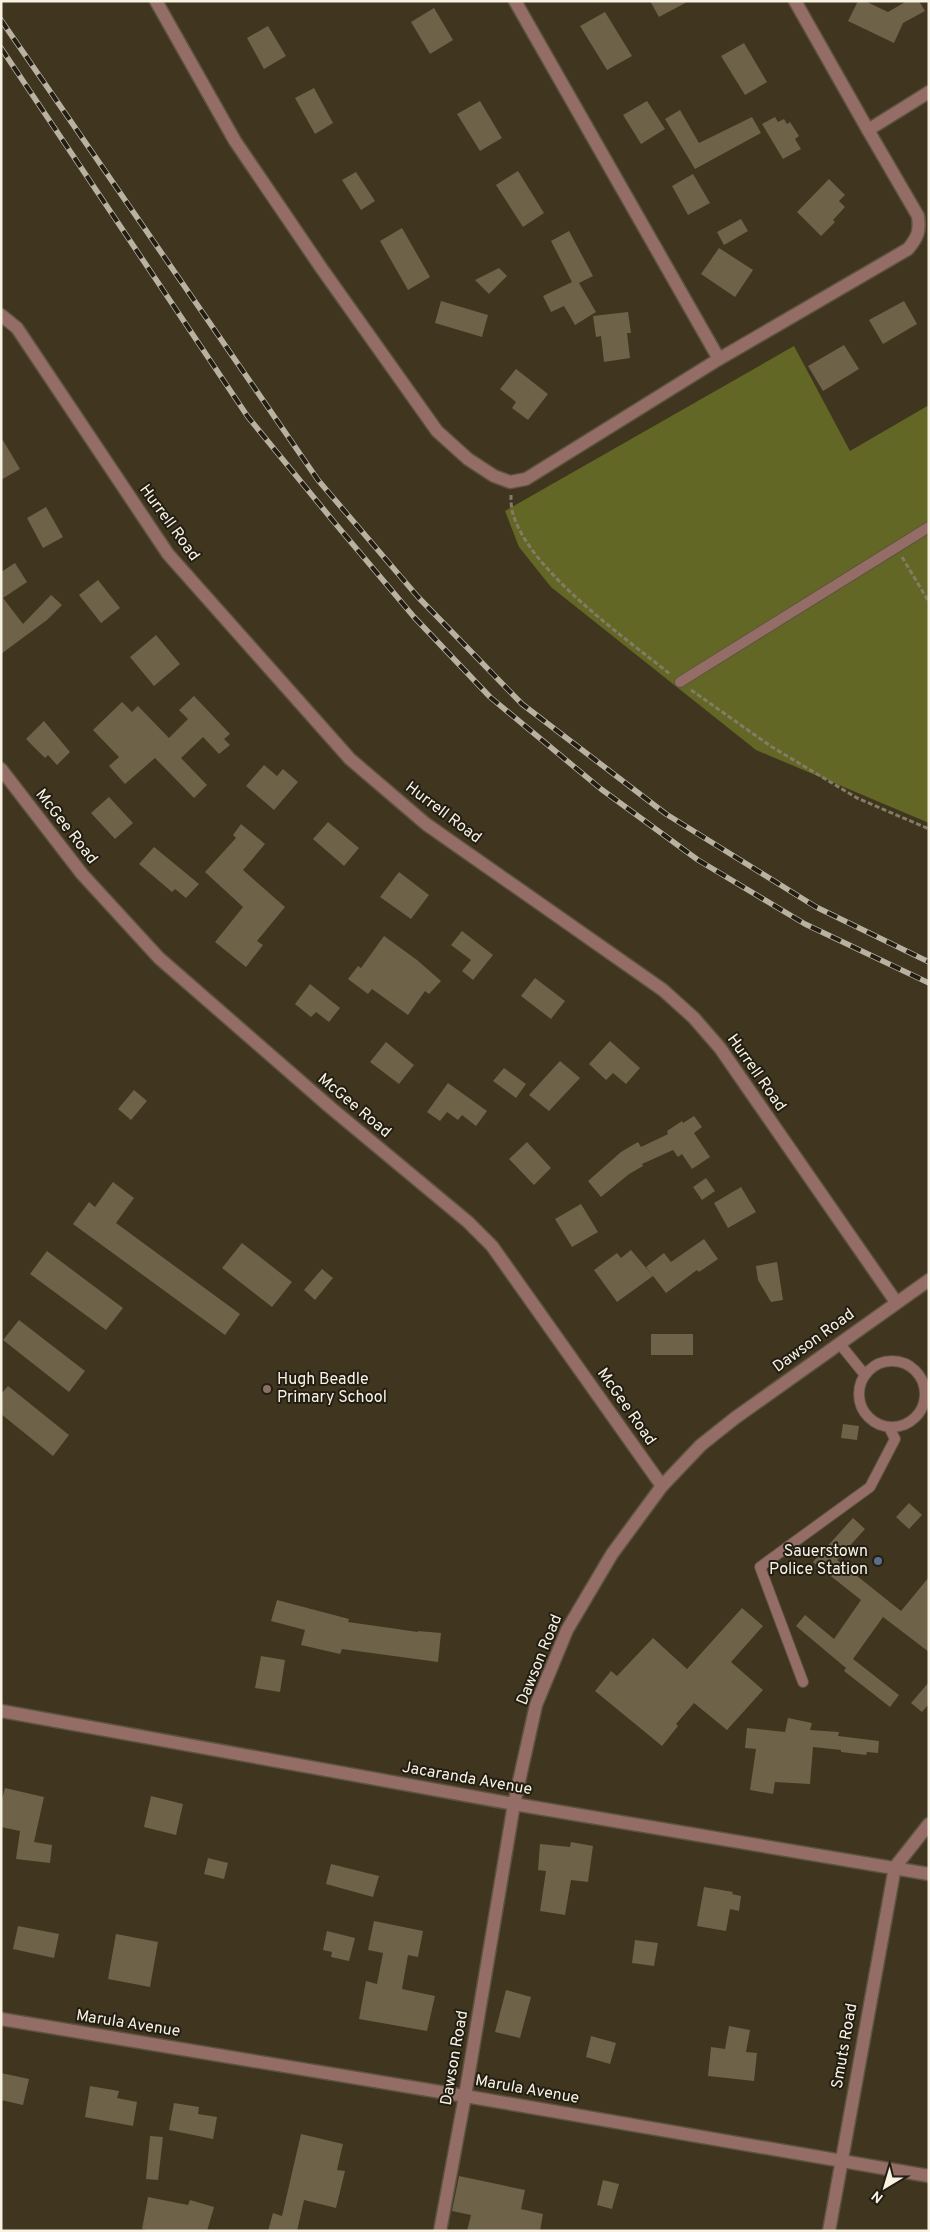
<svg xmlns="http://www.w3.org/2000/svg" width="930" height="2232" font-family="Overpass,sans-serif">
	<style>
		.green { fill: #636725 }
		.building { fill: #6e6249 }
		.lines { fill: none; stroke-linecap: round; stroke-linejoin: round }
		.service-casing { stroke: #5d533e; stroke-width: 12 }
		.minor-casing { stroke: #5d533e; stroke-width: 15 }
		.tertiary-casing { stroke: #5d533e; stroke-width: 15 }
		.path { stroke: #847a66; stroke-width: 3; stroke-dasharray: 5 2.5; stroke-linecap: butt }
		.service { stroke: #936d66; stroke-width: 10 }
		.minor { stroke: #936d66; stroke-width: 12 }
		.tertiary { stroke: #936d66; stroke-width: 12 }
		.rail-casing { stroke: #bab2a0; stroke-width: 5.5 }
		.rail { stroke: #231e13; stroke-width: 4; stroke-dasharray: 11; stroke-linecap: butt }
		.education-dot { fill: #8d6e63; stroke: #231e13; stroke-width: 2 }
		.service-dot { fill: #5c6f8a; stroke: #231e13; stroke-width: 2 }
		.labels { text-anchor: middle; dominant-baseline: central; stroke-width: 4; stroke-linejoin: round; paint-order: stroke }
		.street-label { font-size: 16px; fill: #f8f2e3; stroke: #231e13 }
		.poi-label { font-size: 16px; fill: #f8f2e3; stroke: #231e13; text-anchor: start }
	</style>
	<rect width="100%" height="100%" fill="#40351e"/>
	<polygon class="green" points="794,346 850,451 929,405 929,823 756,750 551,587 519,547 505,511"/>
	<g class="building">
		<polygon points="650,1 689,1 659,17"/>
		<polygon points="858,1 865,1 888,12 907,1 919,1 925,11 903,23 894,43 848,21"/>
		<polygon points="434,8 453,40 430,54 411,22"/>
		<polygon points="605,12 632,56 607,70 580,26"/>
		<polygon points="268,26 286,56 264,69 247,38"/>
		<polygon points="744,43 767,82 745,95 721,56"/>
		<polygon points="314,88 333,123 315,134 295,98"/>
		<polygon points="480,101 502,138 480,151 457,114"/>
		<polygon points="647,101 665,129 641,144 623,115"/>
		<polygon points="680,110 699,143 752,117 761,133 695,169 665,119"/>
		<polygon points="775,117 778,122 784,119 787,124 790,122 799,136 795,139 801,149 783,159 762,124"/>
		<polygon points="518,171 544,213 523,227 496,185"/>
		<polygon points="356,172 375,201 361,210 342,180"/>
		<polygon points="693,174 710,203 688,215 672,186"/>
		<polygon points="829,179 845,195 839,201 845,207 833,220 835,222 821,236 797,212"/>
		<polygon points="741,219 748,231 724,245 717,232"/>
		<polygon points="402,228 430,277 408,290 380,241"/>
		<polygon points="569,231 593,276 579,283 596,312 575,325 564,306 551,312 543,296 572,282 551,241"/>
		<polygon points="719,248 753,270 735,297 701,274"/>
		<polygon points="499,268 507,276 489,294 475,280"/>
		<polygon points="441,301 488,315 482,337 435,323"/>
		<polygon points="904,301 917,324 883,344 869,320"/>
		<polygon points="628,312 631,333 627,333 630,358 604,362 601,336 596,337 593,316"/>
		<polygon points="844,345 859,369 823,391 808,366"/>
		<polygon points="516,369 548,394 528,420 512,408 516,402 500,389"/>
		<polygon points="1,437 20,469 1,480"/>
		<polygon points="46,507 63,537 43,548 27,518"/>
		<polygon points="15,563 27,582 3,598 23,624 51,595 62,605 47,620 1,654 1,572"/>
		<polygon points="98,580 120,608 101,623 79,595"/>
		<polygon points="156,635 180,664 154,686 130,657"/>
		<polygon points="194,696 230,734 224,739 230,745 219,754 203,737 181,758 207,785 194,798 155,758 125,784 109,766 119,757 93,730 122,702 132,712 138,706 169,738 188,719 179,710"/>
		<polygon points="44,721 70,752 57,765 48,755 45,758 26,739"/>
		<polygon points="264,765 277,776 283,769 298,782 274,810 246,786"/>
		<polygon points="109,797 133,823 115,839 91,813"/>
		<polygon points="328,822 359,848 344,866 313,839"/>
		<polygon points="241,824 265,844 243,870 285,907 257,941 263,945 246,967 215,942 243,907 205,872 236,838 233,835"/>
		<polygon points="154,847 199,884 186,898 175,889 172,892 139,864"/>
		<polygon points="399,872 429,895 411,919 380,897"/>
		<polygon points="462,931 493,955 473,980 462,971 471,960 451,945"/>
		<polygon points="384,936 417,960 441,981 429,994 425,991 408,1015 372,989 368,994 348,979 358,966 361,968"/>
		<polygon points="535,978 565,1001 551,1019 521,996"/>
		<polygon points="310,984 340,1008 329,1022 316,1012 311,1017 295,1004"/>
		<polygon points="610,1041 640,1068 626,1084 613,1073 606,1080 589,1064"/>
		<polygon points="386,1042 414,1065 399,1084 370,1062"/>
		<polygon points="560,1061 580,1078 549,1111 529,1095"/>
		<polygon points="504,1068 526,1084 516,1098 493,1081"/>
		<polygon points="448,1083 487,1111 476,1126 462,1115 458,1120 447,1112 440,1121 427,1112"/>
		<polygon points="134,1090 147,1101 131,1120 118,1109"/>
		<polygon points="694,1116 702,1127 694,1133 710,1157 692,1169 682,1154 678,1157 673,1150 642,1164 643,1166 629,1174 601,1197 588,1181 621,1152 638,1142 641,1147 664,1136 668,1134 667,1131 682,1121 683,1123"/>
		<polygon points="527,1142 551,1168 534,1185 509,1159"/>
		<polygon points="706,1178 715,1191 702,1200 693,1187"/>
		<polygon points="113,1182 134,1198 116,1223 240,1314 225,1335 73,1224 89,1202 95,1207"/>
		<polygon points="741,1187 756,1212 728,1228 714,1203"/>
		<polygon points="581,1204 598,1232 572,1247 555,1219"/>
		<polygon points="704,1239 718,1259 699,1272 697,1270 666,1293 653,1276 617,1302 594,1270 617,1253 621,1258 631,1250 653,1276 646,1267 664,1253 671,1262"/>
		<polygon points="242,1243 292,1282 272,1307 222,1268"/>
		<polygon points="47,1251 123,1308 106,1330 30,1274"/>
		<polygon points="777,1262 783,1300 771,1302 758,1280 756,1266"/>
		<polygon points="322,1269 333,1278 315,1300 304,1290"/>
		<polygon points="19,1320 85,1371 69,1392 3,1340"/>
		<rect x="651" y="1334" width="42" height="21"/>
		<polygon points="8,1386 69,1435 53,1456 1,1414 1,1394"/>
		<polygon points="843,1424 859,1426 857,1440 841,1438"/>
		<polygon points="909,1503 922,1515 909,1529 896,1517"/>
		<polygon points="853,1518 865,1529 837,1560 901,1611 929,1577 929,1652 883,1617 853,1659 899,1695 890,1707 844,1671 846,1668 796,1626 805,1615 834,1639 861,1600 813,1562"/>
		<polygon points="277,1600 349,1619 348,1622 418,1632 418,1631 441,1633 438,1662 342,1649 340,1654 301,1645 305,1630 271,1621"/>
		<polygon points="742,1608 763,1626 731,1662 763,1690 727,1730 694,1703 676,1724 678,1726 662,1746 595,1691 611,1671 617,1676 653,1638 687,1669"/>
		<polygon points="261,1656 285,1660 280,1692 255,1688"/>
		<polygon points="929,1682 929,1704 922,1712 911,1703"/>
		<polygon points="788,1718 812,1723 810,1730 839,1732 838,1736 879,1741 878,1753 867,1752 866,1755 841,1752 841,1750 813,1747 810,1784 775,1782 773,1794 750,1790 756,1749 745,1748 747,1728 785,1732"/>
		<polygon points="5,1788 44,1797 34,1842 52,1845 50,1863 16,1859 20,1831 1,1827 1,1803"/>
		<polygon points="151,1796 183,1804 176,1835 144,1827"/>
		<polygon points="571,1842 593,1846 588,1882 571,1880 565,1915 540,1911 546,1871 538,1870 540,1844 570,1847"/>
		<polygon points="208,1858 228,1863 224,1879 204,1874"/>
		<polygon points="331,1864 379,1876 373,1897 326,1884"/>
		<polygon points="704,1887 733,1892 732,1894 741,1896 739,1911 730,1909 726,1931 697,1926"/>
		<polygon points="374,1921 423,1931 418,1957 408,1955 402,1989 435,1996 427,2031 359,2019 366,1981 377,1984 383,1953 368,1950"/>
		<polygon points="18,1926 59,1934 54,1958 13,1949"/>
		<polygon points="327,1931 355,1938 349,1961 331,1957 332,1952 323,1950"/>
		<polygon points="116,1934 158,1942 150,1987 108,1979"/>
		<polygon points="635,1940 658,1943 654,1966 632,1963"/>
		<polygon points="506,1990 531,1997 520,2038 495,2032"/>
		<polygon points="729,2026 750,2030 746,2052 757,2053 754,2081 708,2076 711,2047 725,2049"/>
		<polygon points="591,2036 616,2043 610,2064 586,2057"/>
		<polygon points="1,2073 29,2079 23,2105 1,2100"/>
		<polygon points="90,2086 119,2091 117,2098 137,2102 133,2126 85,2117"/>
		<polygon points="174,2103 199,2107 198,2114 217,2117 213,2139 169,2130"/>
		<polygon points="301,2134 343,2144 337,2170 345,2171 336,2208 304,2200 297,2231 268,2231 273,2213 282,2216"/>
		<polygon points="150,2136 163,2137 158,2180 146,2179"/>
		<polygon points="459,2176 525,2190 521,2209 543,2214 540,2231 467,2231 471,2215 452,2211"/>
		<polygon points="603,2180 619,2184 612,2209 597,2205"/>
		<polygon points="148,2197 188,2205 190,2200 214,2207 207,2231 151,2231 142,2229"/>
	</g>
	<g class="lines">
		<g class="service-casing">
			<g id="service">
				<polyline points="680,682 929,527"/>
				<polyline points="839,1343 865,1375"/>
				<circle cx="892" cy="1394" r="33"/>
				<polyline points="803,1682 760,1567 870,1487 895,1439 889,1427"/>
			</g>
		</g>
		<g class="minor-casing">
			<g id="minor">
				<path d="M156,1L235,141L322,269L437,431L468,459L494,476L510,482L526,479L719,359L908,249C918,237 920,231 918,216L868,130L929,92"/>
				<polyline points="515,1 719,359"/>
				<polyline points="795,1 868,130"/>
				<polyline points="1,315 17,328 168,554 350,759 426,824 663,990 694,1018 720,1048 896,1302"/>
				<polyline points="1,769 82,874 159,958 331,1108 468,1222 492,1246 662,1486"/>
				<polyline points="1,1711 514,1804 929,1874"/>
				<polyline points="1,2019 465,2096 929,2176"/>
				<polyline points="829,2231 895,1867 929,1824"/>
			</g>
		</g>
		<g class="tertiary-casing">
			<polyline id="tertiary" points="440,2231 465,2096 514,1804 536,1705 567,1630 612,1554 662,1486 701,1445 735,1418 929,1280"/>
		</g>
		<g class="path">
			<path d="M511,495C511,501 511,508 513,514C530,571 624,637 670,674"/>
			<polyline points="902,557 929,602"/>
			<polyline points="691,690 772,747 857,798 929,829"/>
		</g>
		<use href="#service" class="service"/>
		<use href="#minor" class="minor"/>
		<use href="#tertiary" class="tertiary"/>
		<g class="rail-casing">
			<g id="rail">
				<polyline points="1,20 318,480 418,597 522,704 666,814 816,907 929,962"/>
				<polyline points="1,48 248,417 334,522 414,617 490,697 601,789 698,860 805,924 929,983"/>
			</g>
		</g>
		<use href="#rail" class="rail"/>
	</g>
	<circle class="education-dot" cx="267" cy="1389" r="5"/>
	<circle class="service-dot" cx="878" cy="1561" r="5"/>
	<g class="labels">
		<g class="street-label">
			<text transform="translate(169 523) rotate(54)">Hurrell Road</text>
			<text transform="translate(443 813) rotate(37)">Hurrell Road</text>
			<text transform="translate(66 827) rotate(52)">McGee Road</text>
			<text transform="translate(756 1073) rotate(55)">Hurrell Road</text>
			<text transform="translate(354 1106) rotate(40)">McGee Road</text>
			<text transform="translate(814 1341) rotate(-36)">Dawson Road</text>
			<text transform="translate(626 1407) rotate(55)">McGee Road</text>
			<text transform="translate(540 1660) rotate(-68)">Dawson Road</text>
			<text transform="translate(467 1779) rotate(10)">Jacaranda Avenue</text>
			<text transform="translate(128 2024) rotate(9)">Marula Avenue</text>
			<text transform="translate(845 2046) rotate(-80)">Smuts Road</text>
			<text transform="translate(455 2058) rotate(-80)">Dawson Road</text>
			<text transform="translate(527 2090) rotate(10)">Marula Avenue</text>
		</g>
		<g class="poi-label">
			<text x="277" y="1380">Hugh Beadle<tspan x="277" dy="18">Primary School</tspan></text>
			<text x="868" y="1552" text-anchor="end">Sauerstown<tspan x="868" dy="18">Police Station</tspan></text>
		</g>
	</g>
	<rect width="930" height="2232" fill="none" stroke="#f8f2e3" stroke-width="5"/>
	<g transform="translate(885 2187) rotate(218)" stroke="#231e13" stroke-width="4" paint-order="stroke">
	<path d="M0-4L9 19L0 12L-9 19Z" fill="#f8f2e3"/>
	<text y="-8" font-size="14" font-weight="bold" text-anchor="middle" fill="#f8f2e3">N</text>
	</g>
</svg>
